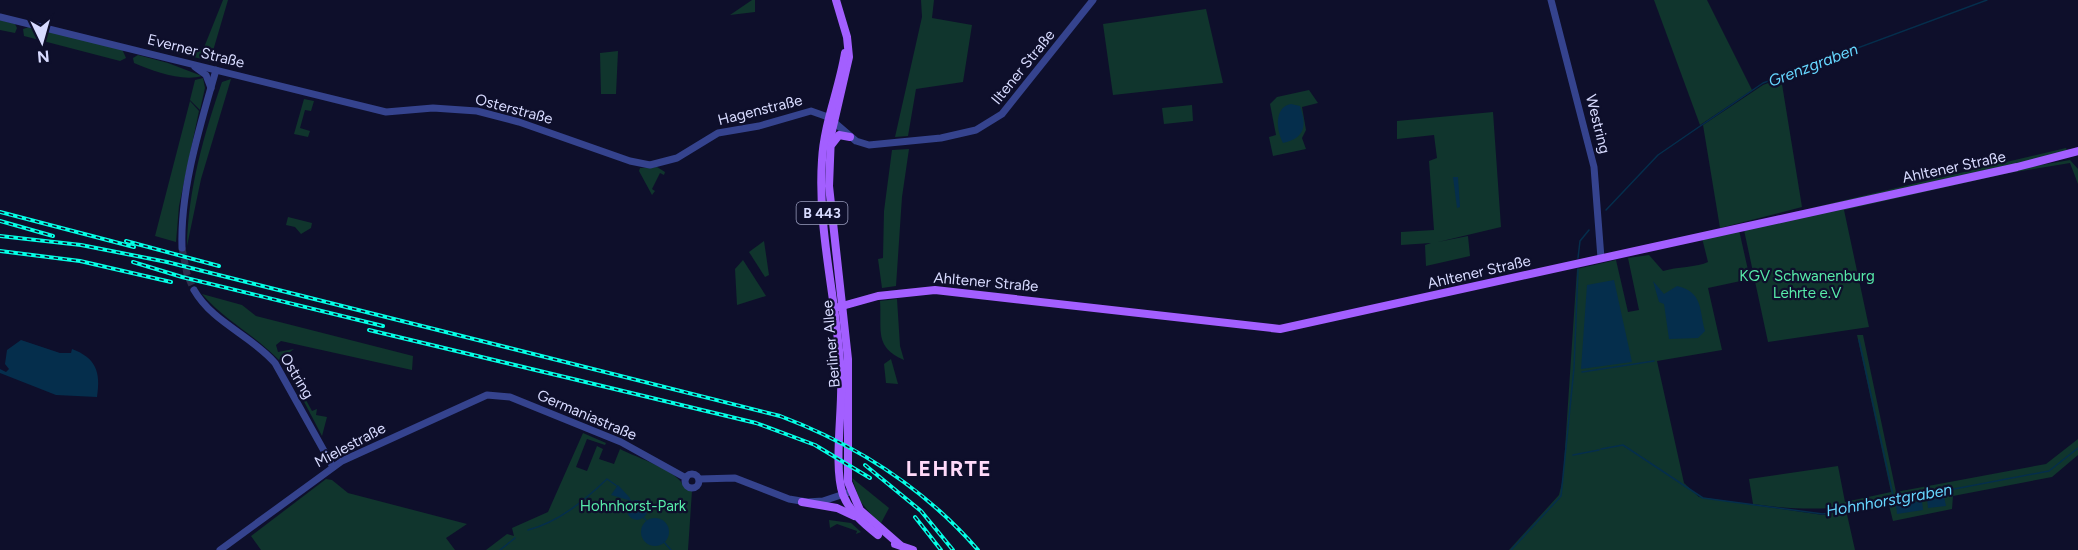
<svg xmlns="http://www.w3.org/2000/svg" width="2078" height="550" font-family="Figtree,sans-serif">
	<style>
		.green { fill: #10352d }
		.water { fill: #052e4c }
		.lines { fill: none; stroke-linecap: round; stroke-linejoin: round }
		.stream { stroke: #052e4c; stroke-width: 1.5 }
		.minor-tunnel { stroke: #2c2e4b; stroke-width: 7; stroke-dasharray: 7 3.5; stroke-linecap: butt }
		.minor { stroke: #35438e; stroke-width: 7 }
		.major { stroke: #a35fff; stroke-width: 8 }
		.rail-casing { stroke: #04ffe5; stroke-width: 4 }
		.rail { stroke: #0e0f2b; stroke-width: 1.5; stroke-dasharray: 4.5; stroke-linecap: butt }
		.labels { text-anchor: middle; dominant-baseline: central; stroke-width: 4.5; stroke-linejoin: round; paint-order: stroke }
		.shield { fill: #0e0f2b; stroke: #9b9ebf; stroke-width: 1.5 }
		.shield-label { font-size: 14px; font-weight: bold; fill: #d8dbff }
		.street-label { font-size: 15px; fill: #d8dbff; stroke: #0e0f2b }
		.park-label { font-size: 15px; fill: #57eba9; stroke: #0e0f2b }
		.water-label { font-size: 16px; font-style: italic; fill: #66d7ff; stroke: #0e0f2b }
		.district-label { font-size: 21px; font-weight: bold; letter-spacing: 1.5px; fill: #ffdaf9; stroke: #0e0f2b }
	</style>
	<rect width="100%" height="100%" fill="#0e0f2b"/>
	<g class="green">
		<polygon points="223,0 228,0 210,61 153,47 203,50"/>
		<polygon points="752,0 755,0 755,12 730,15"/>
		<polygon points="921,0 934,0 932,18 972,25 963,82 916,89 908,136 895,137 922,17"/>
		<polygon points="1654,0 1707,0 1752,90 1700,125"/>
		<polygon points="1206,9 1223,83 1113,95 1103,24"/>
		<polygon points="0,20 15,24 17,28 15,33 0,30"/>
		<polygon points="29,27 122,49 126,58 120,61 24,36 23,29"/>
		<polygon points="618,51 616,94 601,94 600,53"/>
		<path d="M138,55L168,63L202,76C182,82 153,71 134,63L133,58Z"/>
		<polygon points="203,78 205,88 200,110 190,100 195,80"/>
		<polygon points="1781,78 1802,207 1720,228 1703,125 1763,85"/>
		<path d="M231,79L201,179L187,246C188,190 204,134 222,82Z"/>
		<polygon points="1309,90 1318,103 1302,107 1306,130 1302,138 1306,149 1273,156 1269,137 1276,135 1270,104 1277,97"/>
		<polygon points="304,99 314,101 311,111 305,110 300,128 310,131 308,137 294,134"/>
		<polygon points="190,101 199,111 179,206 176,242 155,236"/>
		<polygon points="1192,105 1193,121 1164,124 1162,108"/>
		<polygon points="1493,112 1501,227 1438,242 1468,236 1470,256 1426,266 1425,245 1431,243 1401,245 1401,232 1434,230 1429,161 1437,158 1434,135 1397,139 1397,121"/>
		<polygon points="2066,148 2067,150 2046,158 1807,209"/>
		<polygon points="909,149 902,197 896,286 882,288 878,259 883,258 884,211 892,150"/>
		<polygon points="2070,160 2078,169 2078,184 2070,163 2009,173 1844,210 1869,327 1768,342 1744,230 2011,170"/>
		<polygon points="657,167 665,172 664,175 660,173 652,189 655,191 652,195 639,171 640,168"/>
		<polygon points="288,217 312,223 311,228 301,234 295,227 286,225"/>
		<path d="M1739,230L1750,279L1708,288L1722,350L1657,361L1684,483L1699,497L1823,515L1846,510L1855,550H1509L1559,495L1563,478L1577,269L1616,260L1628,312L1639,310L1628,258L1649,255L1663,271C1676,267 1698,267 1708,262L1702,238Z"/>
		<polygon points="764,241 769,275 765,277 749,252"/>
		<polygon points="743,260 766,296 737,305 735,269"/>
		<path d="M202,294L242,305L256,316L413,356L412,370L281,341L276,345L278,352L294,349L279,360C255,335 224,320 202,294Z"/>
		<path d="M897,299L900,346L904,360C874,347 882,331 880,301Z"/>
		<path d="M1857,335H1863L1896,492L2046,464L2078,439V455L2052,477L1953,496L1952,509L1893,521L1888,501C1842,510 1799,511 1753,504L1749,479L1838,466L1845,502L1891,492Z"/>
		<polygon points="891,359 898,384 886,383 884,364"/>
		<polygon points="301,391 312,411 317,409 316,415 327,417 322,436 299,392"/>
		<path d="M583,433L606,443L605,445L587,439L576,467L587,471L597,446L603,449L599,459L614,464L620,449C637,458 678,470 685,488L692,491L688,550H486L507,534L514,536L512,528L548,512Z"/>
		<polygon points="852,478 889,508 880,525 860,501"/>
		<polygon points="326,479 332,480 348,493 467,524 446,538 455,550 261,550 251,536"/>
		<polygon points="829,520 851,523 861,532 856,534 857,531 837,524 830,528"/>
	</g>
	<g class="water">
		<path d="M1291,104L1300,106C1307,126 1305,138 1283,143C1276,130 1274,107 1291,104Z"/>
		<polygon points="1453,177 1458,177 1460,207 1457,208"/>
		<polygon points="1614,280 1632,362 1581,369 1587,285"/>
		<path d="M1653,281L1664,294L1677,286C1703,292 1699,309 1705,331L1698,338L1669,339L1664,304L1659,302Z"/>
		<path d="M21,340L60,353H71L72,349C96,358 101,372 97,397L56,395L0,373V369L6,372L9,369L5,364L7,350Z"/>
		<polygon points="618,485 630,498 628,500 611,495"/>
		<polygon points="1944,496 1946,506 1928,508 1927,498"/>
		<circle cx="637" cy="510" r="10"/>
		<polygon points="1922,501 1923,510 1897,514 1896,505"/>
		<circle cx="655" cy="532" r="14"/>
	</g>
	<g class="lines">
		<g class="stream">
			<polyline points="1606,210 1658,155 1763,83 1987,0"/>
			<polyline points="1578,258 1580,241 1589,230"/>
			<polyline points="1859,340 1894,500"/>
			<polyline points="1582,372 1654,361"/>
			<polyline points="1601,449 1623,445 1703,498 1823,514 2049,471 2078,448"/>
			<polyline points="1573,455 1599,450"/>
			<polyline points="629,499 631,502"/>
			<polyline points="644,518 646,520"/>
			<path d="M528,530C559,522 585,500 607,479L617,486"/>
			<polyline points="664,542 671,550"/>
			<polyline points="500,550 515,538"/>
			<polyline points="1511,550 1561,496 1574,368 1578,269"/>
		</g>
		<polyline class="minor-tunnel" points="182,248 187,274 194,290"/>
		<g class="minor">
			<polyline points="1551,0 1594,167 1601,258"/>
			<polyline points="0,17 386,112 433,108 477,111 519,122 630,161 650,165 677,158 718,133 759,126 811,111 828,117 856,141 869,145 941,138 976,130 1002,114 1093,0"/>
			<polyline points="195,67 206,75 211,88"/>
			<path d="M182,248C180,189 200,126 216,70"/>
			<path d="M194,290C213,323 251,335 275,363L333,467"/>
			<circle cx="692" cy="481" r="7"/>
			<polyline points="699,479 735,478 789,499 807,502 823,501 850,492"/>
			<polyline points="220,550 342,461 487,395 510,397 621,442 686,478"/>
		</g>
		<g class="major">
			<polyline points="836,0 847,37 849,57 831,135 829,186 848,359 848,482 860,510 900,545"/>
			<path d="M845,53C839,90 824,123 822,160C817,233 838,304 841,377C843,410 833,465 843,495C850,512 864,524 878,535"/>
			<polyline points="832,144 839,135 850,137"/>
			<polyline points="835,308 878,296 935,290 1280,329 2017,167 2078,151"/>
			<polyline points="802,502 837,508 854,516"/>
			<polyline points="895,544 913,550"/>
		</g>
		<g class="rail-casing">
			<g id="rail">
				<polyline points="0,212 134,247"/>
				<polyline points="0,221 53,236"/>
				<path d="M0,236L81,245L167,262L780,416C857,445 924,488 978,550"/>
				<polyline points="126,241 219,266"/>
				<polyline points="0,251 80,261 171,282"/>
				<polyline points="133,262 182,277 383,326"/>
				<polyline points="369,330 756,423 815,445 870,478"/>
				<polyline points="865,465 921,511 953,550"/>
				<polyline points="915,517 941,550"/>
			</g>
		</g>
		<use href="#rail" class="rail"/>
	</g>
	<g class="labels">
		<rect class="shield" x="796.5" y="202" width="51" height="22" rx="4.5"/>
		<g class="shield-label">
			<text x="822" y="213">B 443</text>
		</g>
		<g class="street-label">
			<text transform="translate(196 51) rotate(14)">Everner Straße</text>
			<text transform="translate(1023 67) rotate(-51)">Iltener Straße</text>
			<text transform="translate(514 109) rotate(15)">Osterstraße</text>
			<text transform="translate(760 110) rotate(-14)">Hagenstraße</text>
			<text transform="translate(1598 124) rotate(76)">Westring</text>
			<text transform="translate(1954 167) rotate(-12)">Ahltener Straße</text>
			<text transform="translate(1479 272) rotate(-13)">Ahltener Straße</text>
			<text transform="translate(986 282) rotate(5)">Ahltener Straße</text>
			<text transform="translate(831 344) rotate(-95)">Berliner Allee</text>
			<text transform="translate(297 376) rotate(59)">Ostring</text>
			<text transform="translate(587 415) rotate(23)">Germaniastraße</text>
			<text transform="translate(350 445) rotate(-28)">Mielestraße</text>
		</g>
		<g class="park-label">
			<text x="1807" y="276">KGV Schwanenburg<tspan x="1807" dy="17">Lehrte e.V</tspan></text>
			<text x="633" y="506">Hohnhorst-Park</text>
		</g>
		<g class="water-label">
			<text transform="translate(1813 65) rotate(-21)">Grenzgraben</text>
			<text transform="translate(1889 500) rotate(-10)">Hohnhorstgraben</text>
		</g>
		<g class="district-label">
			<text x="949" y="468">LEHRTE</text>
		</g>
	</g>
	<g transform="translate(42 42) rotate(175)" stroke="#0e0f2b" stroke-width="4.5" paint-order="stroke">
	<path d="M0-4.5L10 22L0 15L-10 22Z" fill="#d8dbff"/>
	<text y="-9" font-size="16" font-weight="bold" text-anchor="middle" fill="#d8dbff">N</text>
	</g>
</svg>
